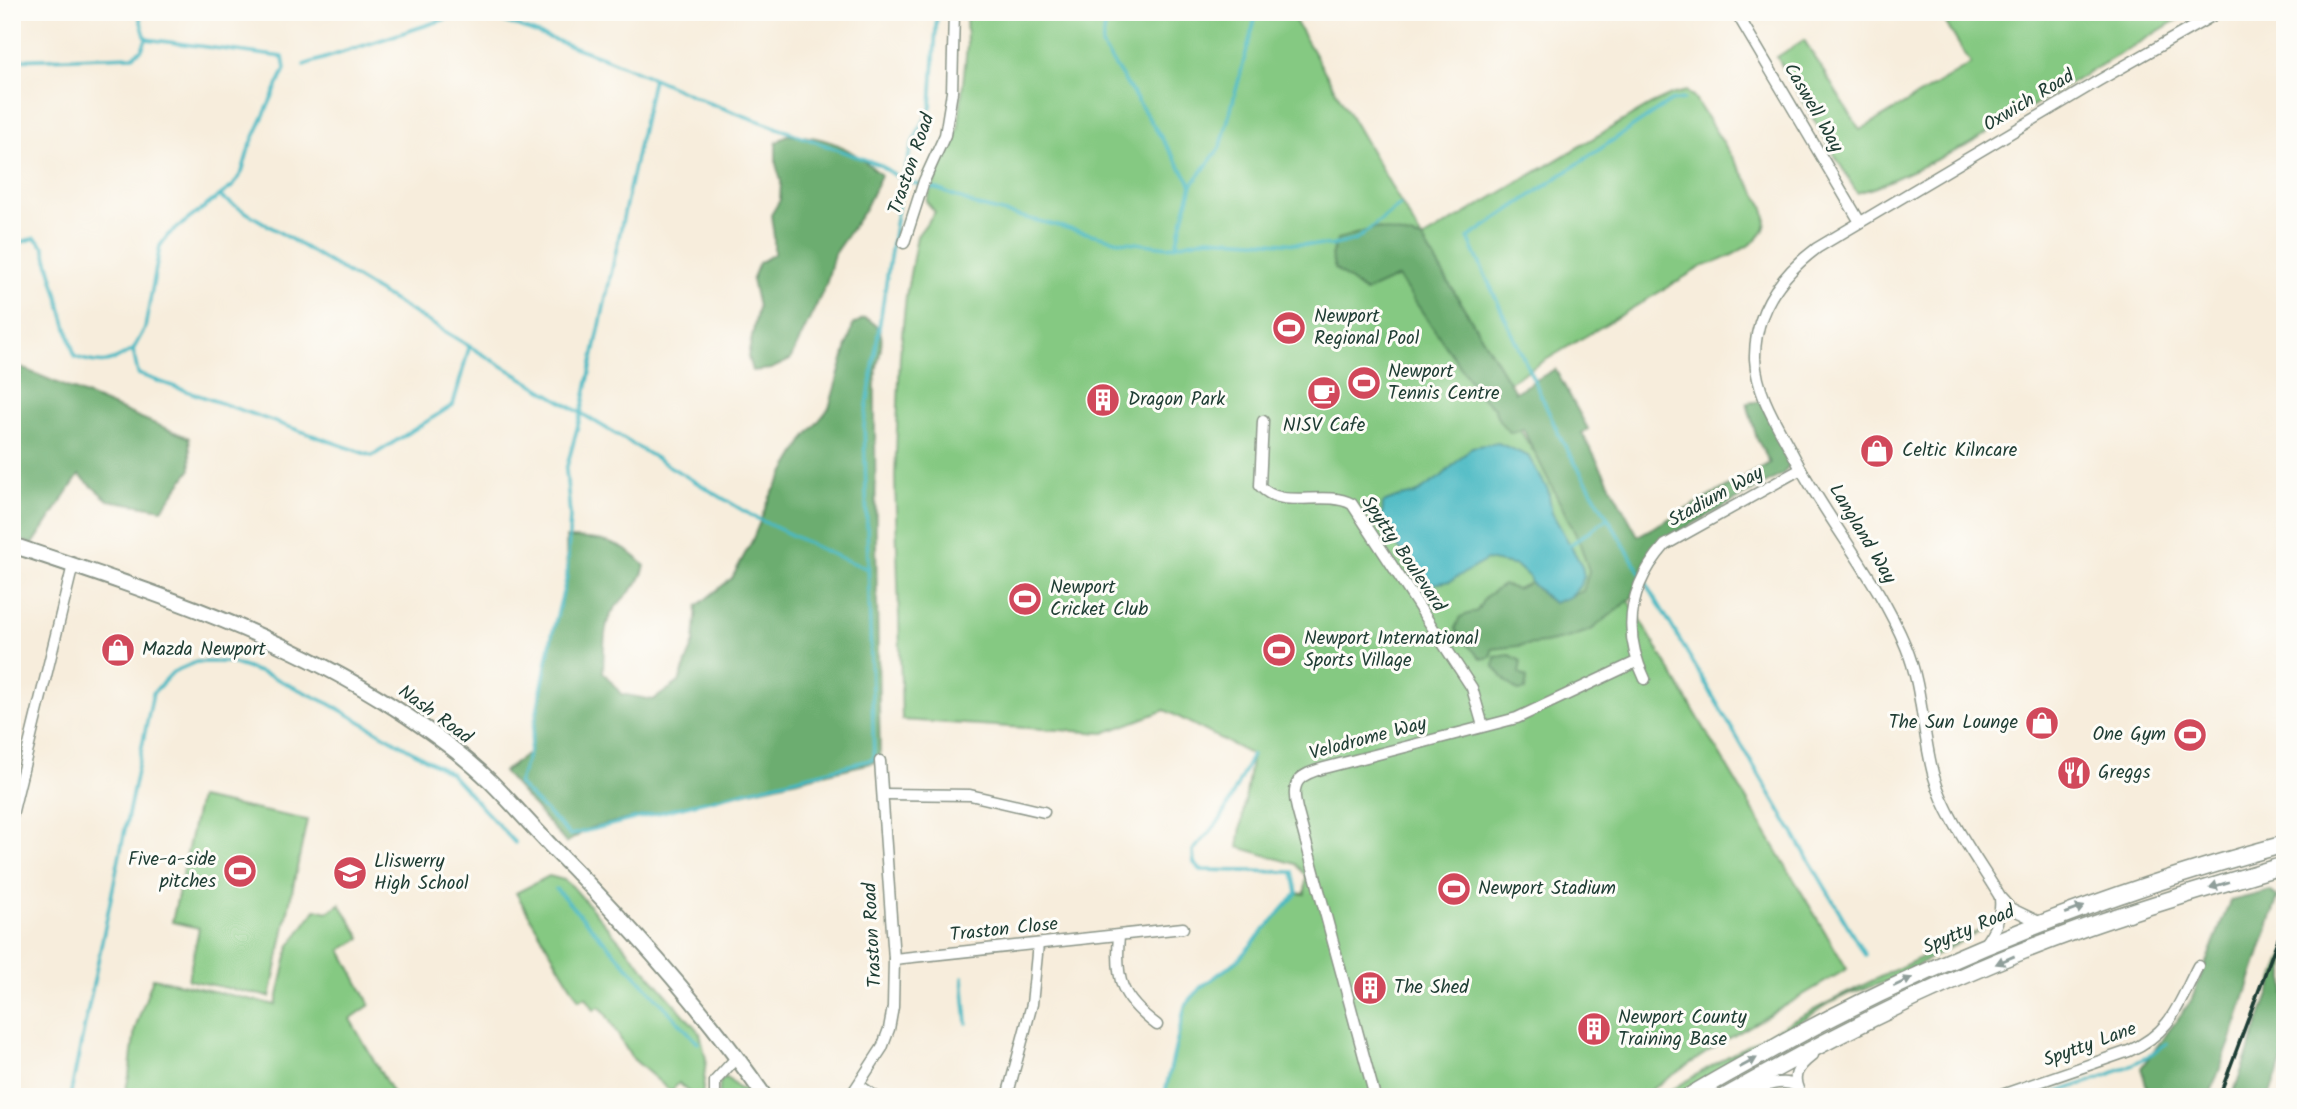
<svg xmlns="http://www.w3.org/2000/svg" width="2297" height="1109" font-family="Kalam,sans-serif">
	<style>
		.green { fill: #85c982; stroke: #52835b; stroke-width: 2 }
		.forest { fill: #6cad70; stroke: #467552; stroke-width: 2 }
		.water { fill: #4ab9c3; stroke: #347b7c; stroke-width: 2 }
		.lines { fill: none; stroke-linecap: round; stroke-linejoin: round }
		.stream { stroke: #4ab9c3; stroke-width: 3.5 }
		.street-casing { stroke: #8b9588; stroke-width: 13 }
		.secondary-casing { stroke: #8b9588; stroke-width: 18 }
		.primary-casing { stroke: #8b9588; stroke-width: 19 }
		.street { stroke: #fff; stroke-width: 10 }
		.secondary { stroke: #fff; stroke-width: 14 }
		.primary { stroke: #fff; stroke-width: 16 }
		.rail { stroke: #1f3d34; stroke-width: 3.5 }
		.oneway { fill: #8f9e9a }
		.labels { text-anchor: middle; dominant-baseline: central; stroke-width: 6; stroke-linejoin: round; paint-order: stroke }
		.street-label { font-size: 19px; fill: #1f3d34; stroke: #fdfcf7 }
		.poi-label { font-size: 19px; fill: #1f3d34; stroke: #fdfcf7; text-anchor: start }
	</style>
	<rect width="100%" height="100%" fill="#fdfcf7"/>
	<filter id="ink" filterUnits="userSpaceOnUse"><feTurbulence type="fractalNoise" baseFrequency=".0143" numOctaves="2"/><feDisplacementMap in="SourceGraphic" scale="14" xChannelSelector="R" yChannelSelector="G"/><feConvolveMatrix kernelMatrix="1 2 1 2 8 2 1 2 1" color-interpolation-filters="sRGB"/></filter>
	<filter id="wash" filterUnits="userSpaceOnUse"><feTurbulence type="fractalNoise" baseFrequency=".00686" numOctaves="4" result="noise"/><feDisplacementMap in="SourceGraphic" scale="28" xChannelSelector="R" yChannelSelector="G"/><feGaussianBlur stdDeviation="1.57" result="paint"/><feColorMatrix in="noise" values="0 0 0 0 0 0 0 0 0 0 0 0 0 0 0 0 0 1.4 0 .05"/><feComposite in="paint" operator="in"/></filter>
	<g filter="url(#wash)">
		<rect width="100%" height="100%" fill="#f7eddc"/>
		<g class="green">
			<path d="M966,12H1290L1422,239L1650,105L1671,95L1686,91L1694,98L1762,203C1774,232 1757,241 1734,254C1723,259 1715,264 1703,266L1509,382L1422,239L1406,253L1622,589L1847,969L1718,1045L1640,1097H1164L1185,1006L1201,987L1237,961L1297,893L1305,894L1306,876L1296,864L1238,847L1252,755L1165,710L1104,733L902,720L895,478L900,355L906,296L917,236L935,212L926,201L958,130L967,46Z"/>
			<polygon points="1939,12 2190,12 1964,147 1876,187 1857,193 1777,57 1804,40 1860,130 1971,64"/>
			<polygon points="199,798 307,820 270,997 188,980 199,928 172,922"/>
			<polygon points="549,876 564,880 572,886 700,1033 706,1059 702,1097 691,1097 690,1093 679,1083 672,1090 679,1097 677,1097 631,1057 604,1011 599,1007 594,1010 586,997 579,1000 516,893"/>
			<polygon points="340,904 361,938 341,950 370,1005 350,1019 395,1097 124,1097 129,1076 135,1029 153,978 276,1005 289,947 316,909 328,912"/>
			<path d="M1984,929L1888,981L1848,994L1830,1003L1679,1097H1660C1763,1032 1872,979 1984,929Z"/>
			<polygon points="726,1077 739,1089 746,1088 751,1097 719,1097 720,1082"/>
		</g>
		<g class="forest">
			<path d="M787,135C829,136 850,147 881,175L865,209L834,254L826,285L790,360L771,369L752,371L748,357L758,307L752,280L759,263L774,254V237L771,215L780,200L781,181L776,164V143Z"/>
			<path d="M1375,228L1422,239L1515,392L1555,369L1588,429L1582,433L1638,536L1770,463L1757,439L1747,403L1761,401L1792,461L1783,474L1657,544L1646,561L1632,598L1591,630L1568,638L1544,643L1492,649L1491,657L1482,659L1461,639L1455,628L1460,617L1477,611L1485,597L1503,585L1516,589L1531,583L1553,603L1583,591L1589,571L1579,541L1523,429L1511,433C1503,426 1496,419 1495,408L1481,397L1398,277L1365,292L1335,269L1331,255L1338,239Z"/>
			<path d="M864,318C891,328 880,350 876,372C874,386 875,401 875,415C875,530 878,645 880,761L590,828L566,843L503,772L529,753L552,635L567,577L566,538C598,538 623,541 645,566C639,590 622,594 610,616C603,628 604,657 603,672L621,694L653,700L679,682L694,642L697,606L732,578L752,541L770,497L805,438L829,408L853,325Z"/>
			<polygon points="12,364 189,438 191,469 162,509 108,500 79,475 33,544 12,538"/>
			<polygon points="1510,655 1521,661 1519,673 1527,678 1525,690 1518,691 1507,682 1494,667 1495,657"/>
			<polygon points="2270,891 2278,897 2232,1037 2209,1097 2147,1097 2148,1091 2141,1068 2191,1001 2230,901"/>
			<polygon points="2285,950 2285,1053 2269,1097 2232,1097"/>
		</g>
		<polygon class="water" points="1498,443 1528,456 1548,490 1552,513 1582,566 1584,577 1579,587 1570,597 1553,603 1531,583 1529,577 1517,566 1487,560 1450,581 1434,584 1418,577 1382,522 1383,503 1396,498 1415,494 1442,476 1472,447"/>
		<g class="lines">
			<g class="stream">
				<polyline points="138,12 146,39"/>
				<polyline points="470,12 478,12 607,59 653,78 581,414 566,470 570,515 567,577 552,635 529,753 518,784 570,835 874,759 864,425 902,180 880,165 709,103 653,78"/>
				<polyline points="937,12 931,107 913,142 902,180 940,190 978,206 1119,241 1168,247 1208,238 1330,246 1356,240 1400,205"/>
				<polyline points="1107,12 1102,46 1192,185 1176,245"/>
				<polyline points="12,60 133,56 142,49 146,39 283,57 285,69 249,148 242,172 233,186 219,196 754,517 829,553 868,569"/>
				<polyline points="304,65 467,12"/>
				<polyline points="1192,185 1221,146 1257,12"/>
				<polyline points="219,196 168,235 160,246 145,328 133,350 138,374 372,456 453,405 469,348"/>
				<path d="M12,245L35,238L44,247L75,357C103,366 109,364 133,350"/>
				<polyline points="1608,518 1865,955"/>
				<polyline points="1570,545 1608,518 1562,441 1468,238 1671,101 1684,99"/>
				<polyline points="556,889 698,1043"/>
				<polyline points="963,977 967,1023"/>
				<polyline points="70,1097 153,693 173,672 196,662 229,662 268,675 330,704 450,773 515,843"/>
				<polyline points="944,1097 946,1090"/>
				<polyline points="1164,1097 1185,1006 1201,987 1237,961 1297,893 1293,872 1201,870 1194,863 1193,851 1221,819 1252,755"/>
				<path d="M2044,1097C2086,1082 2132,1071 2167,1043"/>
			</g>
		</g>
	</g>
	<g filter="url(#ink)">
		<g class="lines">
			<g class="street-casing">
				<g id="street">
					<polyline points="1736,12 1860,222"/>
					<polyline points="904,243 924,181 945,135 952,92 954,12"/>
					<path d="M1263,421L1260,486C1282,511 1324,489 1352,504L1472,688L1483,726"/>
					<path d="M1645,679C1621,630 1629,586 1665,545L1801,469"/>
					<polyline points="883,794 970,795 1044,812"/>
					<polyline points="12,815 73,565"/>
					<path d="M2041,923L2010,908L2000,897C1978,860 1946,818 1934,777C1922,735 1923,688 1906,647C1879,581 1830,524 1796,460C1779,427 1757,397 1755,359C1754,311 1781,275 1817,248L2098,81L2219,12"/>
					<path d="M1119,936C1115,980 1121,998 1157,1025"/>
					<path d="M1984,945C1995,930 2002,916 2000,898"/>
					<polyline points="894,959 1183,928"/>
					<polyline points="859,1085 876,1097"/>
					<polyline points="715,1097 715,1081 737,1057"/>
					<polyline points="850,1097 882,1048 889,1029 893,1007 894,959 880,761"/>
					<polyline points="1007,1097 1032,1004 1038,944"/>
					<path d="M1375,1097L1297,809C1290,781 1299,775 1324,768L1517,718L1636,662"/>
					<path d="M1737,1097C1754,1091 1779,1076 1796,1086"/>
					<path d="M1802,1097C1790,1077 1796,1068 1813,1055"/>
					<path d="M1996,1097L2129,1051C2172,1032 2178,1005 2198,966"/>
				</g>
			</g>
			<g class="secondary-casing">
				<path id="secondary" d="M12,545C144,589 278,632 395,708C429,730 463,754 491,782C511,802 530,824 549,844C627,922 702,1006 765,1097"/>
			</g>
			<g class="primary-casing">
				<g id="primary">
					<path d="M1688,1097C1717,1079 1747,1063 1776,1047C1937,958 2108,892 2285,844"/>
					<path d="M1725,1097C1837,1033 1960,972 2081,929C2148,905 2217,885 2285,865"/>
				</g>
			</g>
			<use href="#street" class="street"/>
			<use href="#secondary" class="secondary"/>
			<use href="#primary" class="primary"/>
			<polyline class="rail" points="2219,1097 2285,920"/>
		</g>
		<defs><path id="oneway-solid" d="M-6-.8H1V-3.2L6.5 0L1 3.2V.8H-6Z" transform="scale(1.75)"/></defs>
		<g class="oneway">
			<use href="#oneway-solid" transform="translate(2219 885) rotate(163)"/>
			<use href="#oneway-solid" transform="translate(2075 910) rotate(-20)"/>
			<use href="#oneway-solid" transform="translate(2005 960) rotate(157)"/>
			<use href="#oneway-solid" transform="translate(1903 982) rotate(-25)"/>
			<use href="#oneway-solid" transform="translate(1748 1063) rotate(-29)"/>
		</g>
	</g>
	<defs>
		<g id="stadium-disc" transform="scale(1.75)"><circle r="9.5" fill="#d1495b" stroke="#fdfcf7"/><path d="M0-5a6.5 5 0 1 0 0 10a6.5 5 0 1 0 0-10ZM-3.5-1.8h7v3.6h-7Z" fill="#fff"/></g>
		<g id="cafe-disc" transform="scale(1.75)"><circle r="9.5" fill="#d1495b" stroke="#fdfcf7"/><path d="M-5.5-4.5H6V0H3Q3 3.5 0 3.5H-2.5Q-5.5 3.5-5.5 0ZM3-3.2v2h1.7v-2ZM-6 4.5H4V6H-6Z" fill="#fff"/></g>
		<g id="building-disc" transform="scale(1.75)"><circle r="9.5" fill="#d1495b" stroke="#fdfcf7"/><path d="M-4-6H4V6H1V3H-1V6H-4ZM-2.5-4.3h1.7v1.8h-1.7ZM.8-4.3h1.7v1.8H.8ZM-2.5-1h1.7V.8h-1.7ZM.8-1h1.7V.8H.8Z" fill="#fff"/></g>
		<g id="shop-disc" transform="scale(1.75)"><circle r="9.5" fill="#d1495b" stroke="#fdfcf7"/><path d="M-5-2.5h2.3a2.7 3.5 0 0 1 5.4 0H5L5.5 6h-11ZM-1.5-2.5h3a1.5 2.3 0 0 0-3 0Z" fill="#fff"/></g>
		<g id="restaurant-disc" transform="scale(1.75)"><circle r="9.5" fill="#d1495b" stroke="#fdfcf7"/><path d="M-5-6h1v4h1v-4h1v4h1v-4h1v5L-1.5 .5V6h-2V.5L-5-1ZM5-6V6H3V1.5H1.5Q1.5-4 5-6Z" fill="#fff"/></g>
		<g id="school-disc" transform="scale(1.75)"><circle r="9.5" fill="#d1495b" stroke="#fdfcf7"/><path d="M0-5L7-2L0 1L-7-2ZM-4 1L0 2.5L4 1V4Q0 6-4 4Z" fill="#fff"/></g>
	</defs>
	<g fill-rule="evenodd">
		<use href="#stadium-disc" x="1289" y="328"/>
		<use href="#stadium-disc" x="1364" y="383"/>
		<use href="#cafe-disc" x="1324" y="393"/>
		<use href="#building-disc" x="1103" y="400"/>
		<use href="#shop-disc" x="1877" y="451"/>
		<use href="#stadium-disc" x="1025" y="599"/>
		<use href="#shop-disc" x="118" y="650"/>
		<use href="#stadium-disc" x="1279" y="650"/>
		<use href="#shop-disc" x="2042" y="723"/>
		<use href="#stadium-disc" x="2190" y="735"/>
		<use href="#restaurant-disc" x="2074" y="773"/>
		<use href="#stadium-disc" x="240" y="871"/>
		<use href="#school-disc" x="350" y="873"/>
		<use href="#stadium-disc" x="1454" y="889"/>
		<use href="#building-disc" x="1370" y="988"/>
		<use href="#building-disc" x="1594" y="1029"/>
	</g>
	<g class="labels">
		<g class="street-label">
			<text transform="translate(2029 101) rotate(-31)">Oxwich Road</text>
			<text transform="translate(1813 108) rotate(60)">Caswell Way</text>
			<text transform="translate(912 164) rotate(-71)">Traston Road</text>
			<text transform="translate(1716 497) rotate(-29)">Stadium Way</text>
			<text transform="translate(1862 534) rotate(59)">Langland Way</text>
			<text transform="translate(1403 554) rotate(56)">Spytty Boulevard</text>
			<text transform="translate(435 715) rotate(36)">Nash Road</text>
			<text transform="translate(1368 739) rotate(-15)">Velodrome Way</text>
			<text transform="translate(1004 930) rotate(-6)">Traston Close</text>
			<text transform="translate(1969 930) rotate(-23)">Spytty Road</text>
			<text transform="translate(873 935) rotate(-93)">Traston Road</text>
			<text transform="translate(2090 1045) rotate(-20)">Spytty Lane</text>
		</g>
		<g class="poi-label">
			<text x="1314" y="317">Newport<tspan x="1314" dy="22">Regional Pool</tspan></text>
			<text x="1388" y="372">Newport<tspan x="1388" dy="22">Tennis Centre</tspan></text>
			<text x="1128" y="400">Dragon Park</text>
			<text x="1324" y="426" text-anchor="middle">NISV Cafe</text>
			<text x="1902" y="451">Celtic Kilncare</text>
			<text x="1050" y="588">Newport<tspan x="1050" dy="22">Cricket Club</tspan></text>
			<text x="1304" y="639">Newport International<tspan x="1304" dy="22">Sports Village</tspan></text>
			<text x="142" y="650">Mazda Newport</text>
			<text x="2018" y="723" text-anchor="end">The Sun Lounge</text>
			<text x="2166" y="735" text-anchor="end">One Gym</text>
			<text x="2098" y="773">Greggs</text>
			<text x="216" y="860" text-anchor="end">Five-a-side<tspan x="216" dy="22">pitches</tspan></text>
			<text x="374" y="862">Lliswerry<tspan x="374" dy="22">High School</tspan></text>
			<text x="1478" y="889">Newport Stadium</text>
			<text x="1394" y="988">The Shed</text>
			<text x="1618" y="1018">Newport County<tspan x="1618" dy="22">Training Base</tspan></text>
		</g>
	</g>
	<rect width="2297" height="1109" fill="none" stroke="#fdfcf7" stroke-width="42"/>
</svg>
